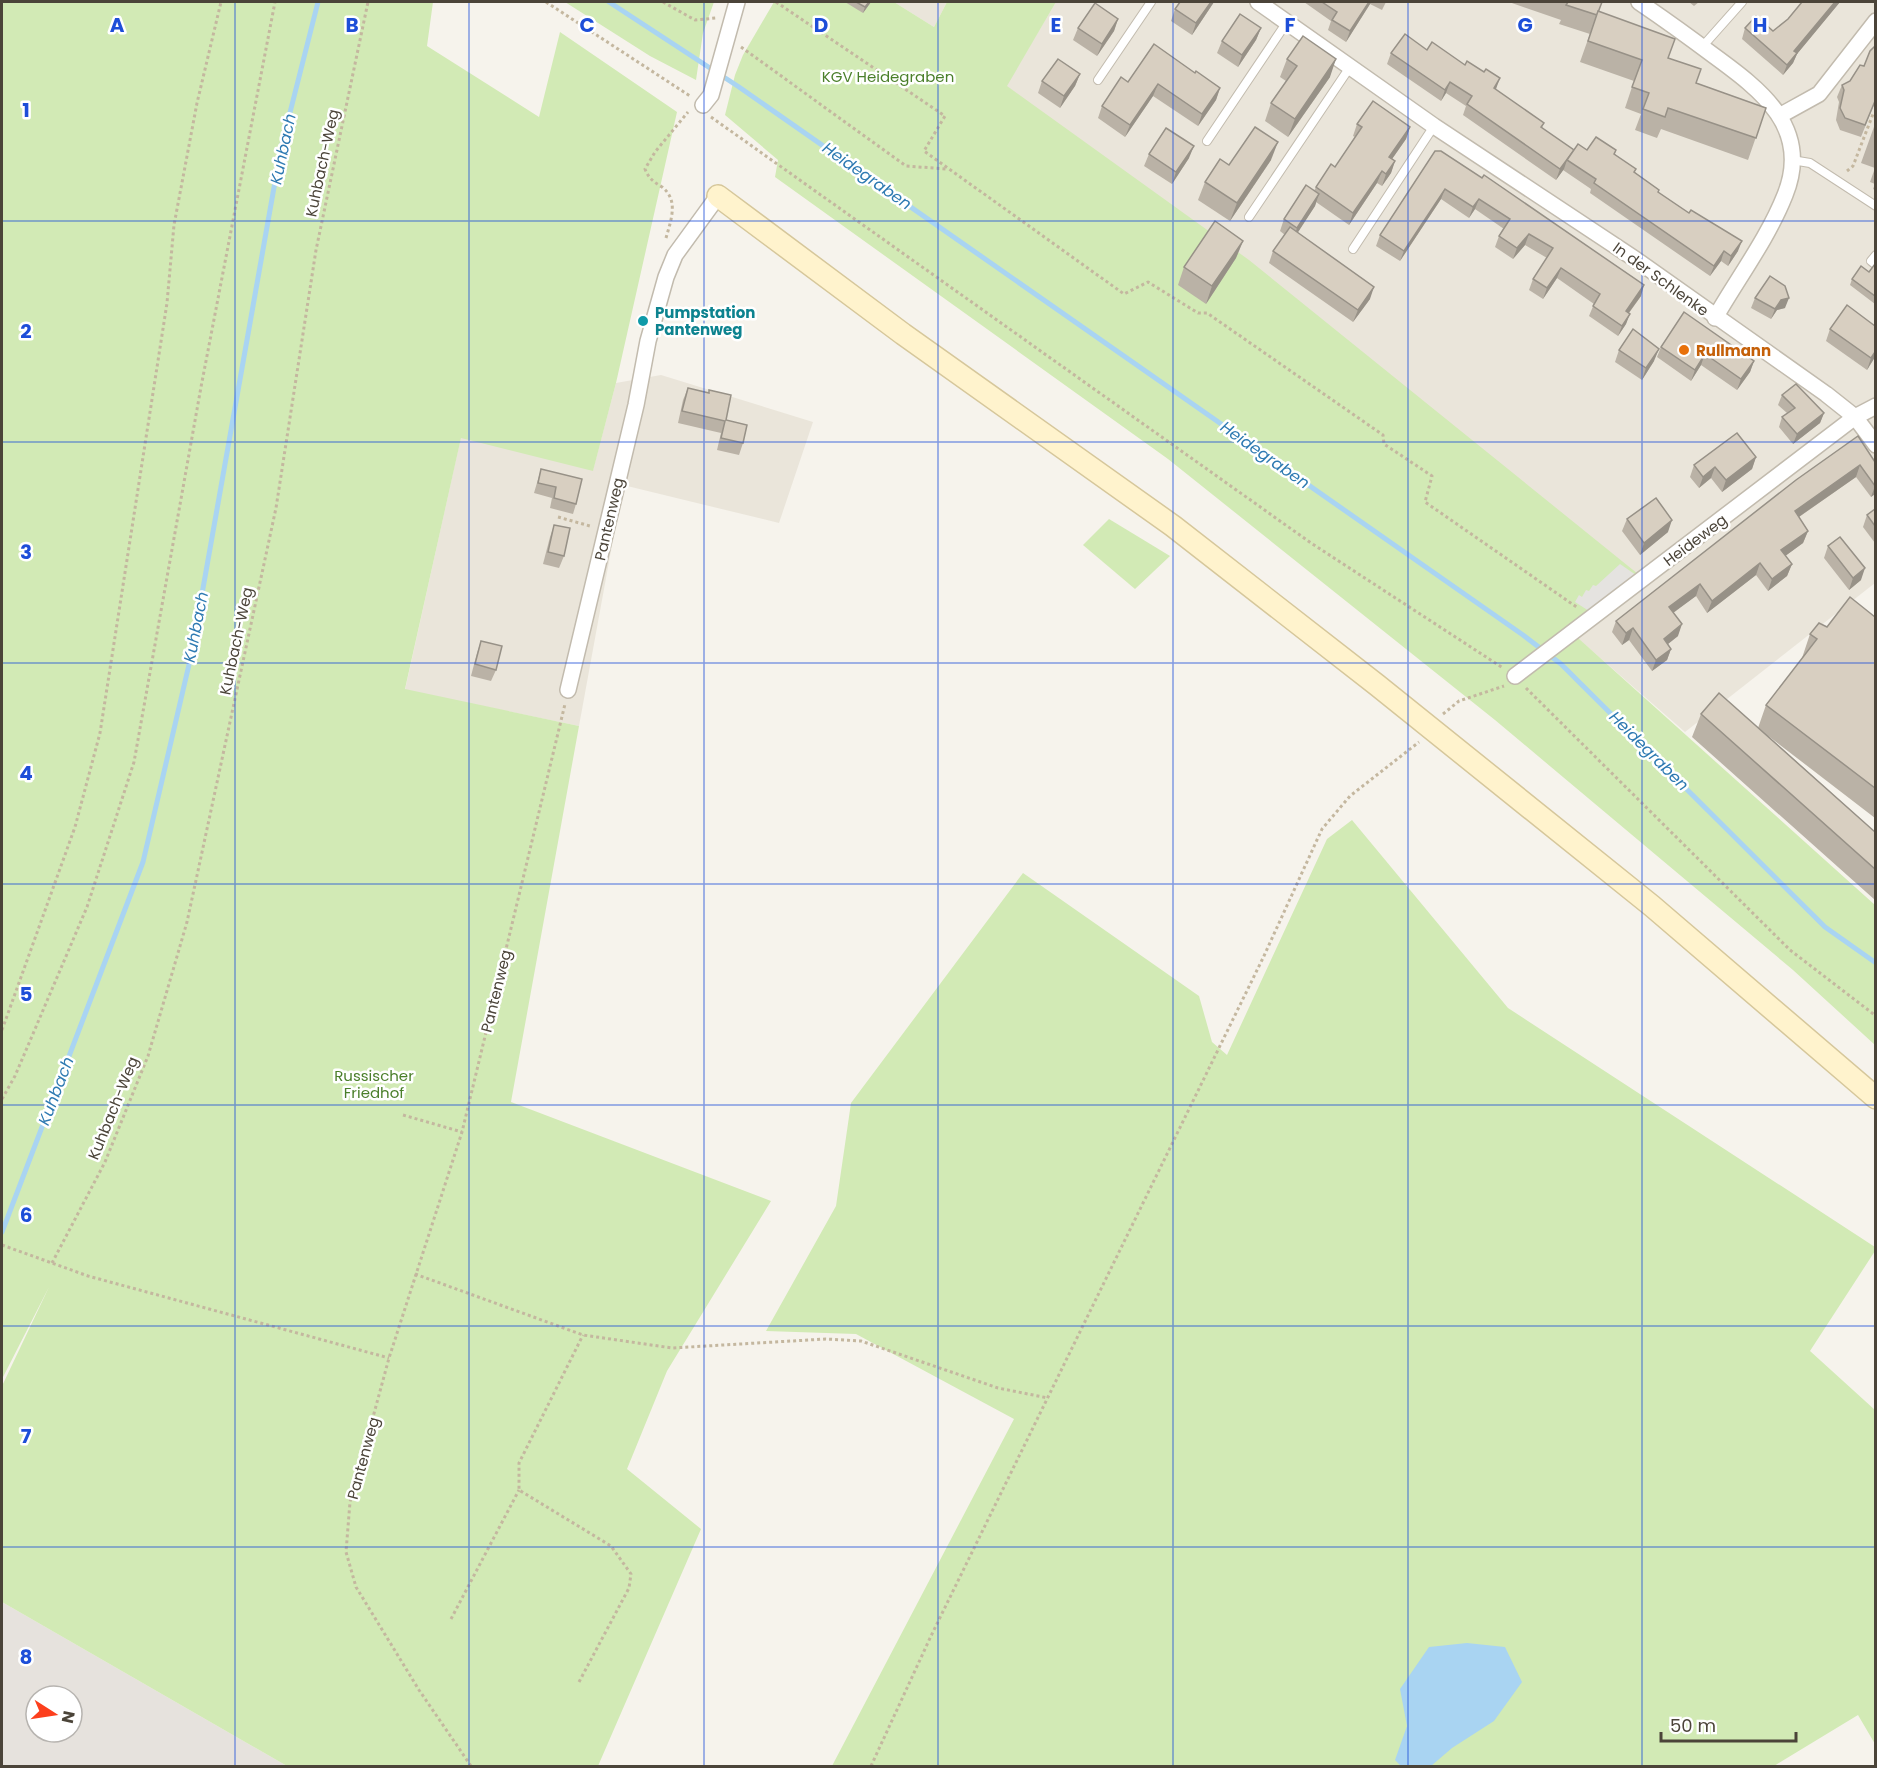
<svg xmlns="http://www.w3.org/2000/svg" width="1877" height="1768" font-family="Poppins,sans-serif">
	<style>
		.residential { fill: #eae5da }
		.industrial { fill: #e6e2dd; fill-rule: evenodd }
		.green { fill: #d2eab5 }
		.parking { fill: #e5e3e0 }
		.water { fill: #a9d4f2 }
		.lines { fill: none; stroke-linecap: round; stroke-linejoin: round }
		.stream { stroke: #a9d4f2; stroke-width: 5 }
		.lane-casing { stroke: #c2bbae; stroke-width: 10 }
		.street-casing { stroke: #c2bbae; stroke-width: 18 }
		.secondary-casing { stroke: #d6c79b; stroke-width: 24 }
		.path { stroke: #c4b79f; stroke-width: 3; stroke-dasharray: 3 3; stroke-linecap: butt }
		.lane { stroke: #fff; stroke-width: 8 }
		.street { stroke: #fff; stroke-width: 15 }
		.secondary { stroke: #fff3cd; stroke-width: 21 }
		.wall { fill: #bab2a6 }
		.shaded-wall { fill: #979187 }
		.building { fill: #d8cfc1; stroke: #979187; stroke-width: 1.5 }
		.grid { fill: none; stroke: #1d4ed8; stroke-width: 1.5; stroke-opacity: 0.55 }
		.culture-dot { fill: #0f9aa8; stroke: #fff; stroke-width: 2 }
		.food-dot { fill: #e8710a; stroke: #fff; stroke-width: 2 }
		.labels { text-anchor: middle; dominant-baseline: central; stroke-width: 5; stroke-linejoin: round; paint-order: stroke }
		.park-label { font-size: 15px; fill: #4a7f2a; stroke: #fff }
		.street-label { font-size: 15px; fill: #4b4439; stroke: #fff }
		.culture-label { font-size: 15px; font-weight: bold; fill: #0d838f; stroke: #fff; text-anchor: start }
		.food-label { font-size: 15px; font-weight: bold; fill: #c56008; stroke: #fff; text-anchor: start }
		.water-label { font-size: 16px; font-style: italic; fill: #2e7ab2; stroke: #fff }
		.grid-label { font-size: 20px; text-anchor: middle; font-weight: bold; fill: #1d4ed8; stroke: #fff; stroke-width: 5; stroke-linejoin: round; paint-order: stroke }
	</style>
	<rect width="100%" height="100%" fill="#f6f3ec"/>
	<g class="residential">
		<polygon points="894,2 947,2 934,27"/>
		<polygon points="1056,2 1875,2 1875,583 1685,732 1567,629 1006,86"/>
		<polygon points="661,375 813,422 779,523 623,485 579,726 405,690 461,437 593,470 616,383"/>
	</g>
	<path class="industrial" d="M2,1602L287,1766H2ZM36,1696H72V1732H36Z"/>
	<g class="green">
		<polygon points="2,2 433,2 427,46 539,117 560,32 677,112 616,383 593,471 461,438 405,689 579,726 511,1102 771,1201 667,1371 627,1469 701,1529 598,1766 287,1766 2,1602 2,1386 49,1287 2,1379"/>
		<polygon points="565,2 714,2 703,33 696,80 650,56"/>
		<polygon points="774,2 894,2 934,27 947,2 1056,2 1007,86 1249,260 1638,574 1568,629 1875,905 1875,1045 1793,970 1495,720 1168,459 775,177 778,160 725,115 735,75 743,55"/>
		<polygon points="1109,519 1170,556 1135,589 1083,545"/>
		<polygon points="1352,820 1508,1008 1875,1247 1875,1251 1810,1351 1875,1410 1875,1744 1858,1715 1774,1766 832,1766 1014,1419 856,1334 766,1331 836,1206 851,1103 1023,873 1199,996 1212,1042 1227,1055 1327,839"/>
	</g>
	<polygon class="parking" points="1620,564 1636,575 1589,611 1575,602 1579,595 1582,597 1586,590 1589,591 1593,585 1596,586"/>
	<polygon class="water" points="1467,1643 1505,1647 1522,1682 1494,1721 1452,1748 1431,1766 1401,1766 1395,1760 1407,1726 1400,1689 1429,1647"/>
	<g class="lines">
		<g class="stream">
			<polyline points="609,2 739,87 1523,635 1561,664 1825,927 1876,963"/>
			<polyline points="2,1232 143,862 191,656 281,148 318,2"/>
		</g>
		<g class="lane-casing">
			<g id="lane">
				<polyline points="1702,47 1742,2"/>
				<polyline points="1098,80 1151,2"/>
				<polyline points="1207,141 1287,22"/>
				<polyline points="1792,160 1810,163 1876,206"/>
				<polyline points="1249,217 1350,67"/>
				<polyline points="1353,249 1434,126"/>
				<polyline points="1876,255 1871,261 1876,265"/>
			</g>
		</g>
		<g class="street-casing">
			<g id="street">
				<polyline points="1258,2 1434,126 1635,259 1826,394 1855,417 1876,445"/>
				<path d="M1639,2C1664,19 1689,37 1713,55C1761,90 1812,128 1785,195C1768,238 1738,278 1715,318"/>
				<polyline points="703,105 711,95 737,2"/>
				<polyline points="1781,115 1819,94 1876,21"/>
				<polyline points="1515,676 1855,417 1876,406"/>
				<polyline points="568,690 636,405 648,341 666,277 675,255 718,196"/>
			</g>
		</g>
		<g class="secondary-casing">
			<polyline id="secondary" points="718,196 903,334 1173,526 1377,685 1652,906 1876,1098"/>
		</g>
		<g class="path">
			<polyline points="546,2 690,96"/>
			<polyline points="663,2 695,20 716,18"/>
			<polyline points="776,2 945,116 924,151 1124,294 1148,282 1198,313 1207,313 1383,435 1384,444 1432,476 1425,502 1578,608"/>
			<polyline points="741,47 906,166 947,169"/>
			<polyline points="711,117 1311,543 1503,668"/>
			<polyline points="1847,171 1853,166 1873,114 1876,115"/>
			<path d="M666,238C671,220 679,200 662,187C654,182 649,179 645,169L655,152L688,112"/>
			<polyline points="558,517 590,526"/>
			<polyline points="1526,688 1790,950 1876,1016"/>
			<polyline points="1443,714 1459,701 1504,686"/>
			<polyline points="2,1030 75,827 100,733 167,303 174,225 197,103 221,2"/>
			<polyline points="2,1099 15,1076 87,907 134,762 201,387 275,2"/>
			<polyline points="403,1115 462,1132"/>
			<polyline points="2,1245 88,1276 389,1358"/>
			<polyline points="52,1263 105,1162 148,1056 187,922 276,508 316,250 368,2"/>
			<polyline points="415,1274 583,1335 672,1348 826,1339 861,1341 998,1388 1048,1398"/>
			<polyline points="451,1619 519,1490"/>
			<polyline points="579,1682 629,1588 631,1574 611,1546 519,1490 519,1463 583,1335"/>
			<polyline points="471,1766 419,1690 356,1587 346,1552 350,1502 389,1358 462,1132 565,704"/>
			<polyline points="871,1766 931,1636 1263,958 1322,829 1350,796 1419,742"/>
		</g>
		<use href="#lane" class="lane"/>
		<use href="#street" class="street"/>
		<use href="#secondary" class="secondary"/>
	</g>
	<g class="wall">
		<polygon points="845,2 871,2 863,13"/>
		<polygon points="1180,2 1214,2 1192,35 1171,21 1175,9"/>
		<polygon points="1304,2 1386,2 1382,10 1370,4 1346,42 1328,30 1331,21"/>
		<polygon points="1509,2 1602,2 1590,34 1559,24 1561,20"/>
		<polygon points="1689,2 1699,2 1694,6"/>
		<polygon points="1802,2 1840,2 1797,54 1793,63 1783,75 1742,39 1745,28 1773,31 1788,19"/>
		<polygon points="1598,11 1668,58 1696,83 1766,108 1748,160 1661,129 1657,138 1635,130 1641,114 1625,108 1634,81 1580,62"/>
		<polygon points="1118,19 1114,31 1097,56 1073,40 1078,28"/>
		<polygon points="1261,28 1256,40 1238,67 1217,53 1222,41"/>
		<polygon points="1427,50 1496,90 1544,123 1542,128 1574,150 1616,150 1615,154 1658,193 1738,251 1728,266 1721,261 1710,276 1590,193 1591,189 1563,170 1564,169 1556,180 1463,115 1466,106 1446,93 1441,101 1387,64 1391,53"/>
		<polygon points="1287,59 1330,77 1288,137 1265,121 1271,103 1286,81 1280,77"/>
		<polygon points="1195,73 1220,88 1216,100 1198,126 1153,96 1125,137 1098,118 1102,106 1128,82"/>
		<polygon points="1080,74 1075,86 1060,108 1038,93 1042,81"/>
		<polygon points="1842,85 1875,102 1861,137 1840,130 1836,120 1839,102 1837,97"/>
		<polygon points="1357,124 1410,127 1406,139 1392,159 1395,161 1391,173 1382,186 1377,183 1349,225 1316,202 1315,206 1297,233 1370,299 1353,322 1269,263 1273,251 1285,235 1280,231 1284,219 1314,191 1316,187 1335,167 1355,137 1353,136"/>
		<polygon points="1875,124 1875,190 1873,189 1875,184 1870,182 1875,168 1861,163"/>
		<polygon points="1435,151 1641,296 1629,313 1626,324 1618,336 1589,316 1594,304 1557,278 1543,299 1529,290 1533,279 1547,258 1525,245 1513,259 1495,247 1499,236 1504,229 1475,209 1469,218 1441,199 1400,261 1376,246 1380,235"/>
		<polygon points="1149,154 1189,158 1172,184 1144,166"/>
		<polygon points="1271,160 1230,221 1198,200 1205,182 1229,165"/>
		<polygon points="1243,241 1236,258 1206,304 1178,285 1184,267"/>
		<polygon points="1875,264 1875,304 1850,285 1852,279 1869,272"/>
		<polygon points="1755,298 1785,308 1777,310 1771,319 1751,308"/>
		<polygon points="1830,329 1875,357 1867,370 1826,341"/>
		<polygon points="1661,347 1754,361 1750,372 1737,390 1701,365 1691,381 1657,357"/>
		<polygon points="1619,350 1654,361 1642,380 1615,362"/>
		<polygon points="688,388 726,420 743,443 739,455 717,450 721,433 678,423 683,400"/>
		<polygon points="1782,395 1824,413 1820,423 1793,444 1779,427 1782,417 1787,413 1778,405"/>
		<polygon points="1756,457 1752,469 1722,492 1711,478 1699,488 1690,477 1694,465"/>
		<polygon points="1875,462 1875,494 1871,497 1856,477 1799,517 1808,531 1803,543 1785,556 1792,564 1787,576 1768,591 1756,575 1707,613 1696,596 1673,612 1678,636 1668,644 1671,649 1667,660 1652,671 1629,640 1622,645 1612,632 1616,621 1796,480"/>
		<polygon points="541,469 576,504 573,514 550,508 552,498 534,493"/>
		<polygon points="1875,509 1875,543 1863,527 1867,515"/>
		<polygon points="1627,519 1668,532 1640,555 1622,531"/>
		<polygon points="554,525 564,556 559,568 543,564 550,537"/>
		<polygon points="1828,546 1861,580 1849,590 1824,558"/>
		<polygon points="1875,617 1875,818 1767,735 1875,832 1875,900 1692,737 1701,714 1758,728 1766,705 1803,658 1802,658 1810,634 1827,627"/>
		<polygon points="481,641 496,670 491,681 471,676 477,653"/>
	</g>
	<g class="shaded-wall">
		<polygon points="869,2 871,2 863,13 865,7"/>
		<polygon points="1211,2 1214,2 1192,35 1196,23"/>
		<polygon points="1369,2 1371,2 1370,4 1346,42 1350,31"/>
		<polygon points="1835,2 1840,2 1797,54 1793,63 1783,75 1787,65 1794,51"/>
		<polygon points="1118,19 1114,31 1097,56 1102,44"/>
		<polygon points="1261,28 1256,40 1238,67 1242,55"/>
		<polygon points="1336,59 1330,77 1288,137 1295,119"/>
		<polygon points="1080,74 1075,86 1060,108 1064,96"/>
		<polygon points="1500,78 1496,89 1490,99 1494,88"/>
		<polygon points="1450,82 1446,93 1441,101 1445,90"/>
		<polygon points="1158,84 1153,96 1125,137 1130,125"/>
		<polygon points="1220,88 1216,100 1198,126 1202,114"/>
		<polygon points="1410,127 1406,139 1385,169 1389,157"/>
		<polygon points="1278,142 1271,160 1230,221 1237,203"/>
		<polygon points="1194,146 1189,158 1172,184 1176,172"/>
		<polygon points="1574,150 1567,160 1564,169 1556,180 1560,169"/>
		<polygon points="1395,161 1391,173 1382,186 1386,174"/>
		<polygon points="1382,171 1377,183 1349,225 1353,213"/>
		<polygon points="1445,189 1441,199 1400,261 1404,251"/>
		<polygon points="1319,194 1315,206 1293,240 1297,228"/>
		<polygon points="1479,199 1475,209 1469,218 1473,207"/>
		<polygon points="1529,234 1525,245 1513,259 1517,248"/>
		<polygon points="1243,241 1236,258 1206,304 1212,286"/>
		<polygon points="1742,241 1738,251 1728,266 1731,256"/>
		<polygon points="1724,251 1721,261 1710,276 1714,266"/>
		<polygon points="1561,268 1557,278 1543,299 1547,288"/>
		<polygon points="1644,285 1641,296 1622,322 1626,311"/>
		<polygon points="1374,287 1370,299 1353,322 1358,310"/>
		<polygon points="1789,298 1785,308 1777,310 1771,319 1775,309 1781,300"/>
		<polygon points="1630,314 1626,324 1618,336 1622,326"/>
		<polygon points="1659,349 1654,361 1642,380 1646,368"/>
		<polygon points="1875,352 1875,357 1867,370 1871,358"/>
		<polygon points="1705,354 1701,365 1691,381 1695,370"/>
		<polygon points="1754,361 1750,372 1737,390 1741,379"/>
		<polygon points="1824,413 1820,423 1793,444 1797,434"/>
		<polygon points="1756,457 1752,469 1722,492 1726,480"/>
		<polygon points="1860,465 1856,477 1790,523 1795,511"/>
		<polygon points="1715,467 1711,478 1699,488 1703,477"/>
		<polygon points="1875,485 1875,494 1871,497 1875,486"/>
		<polygon points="1672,520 1668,532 1640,555 1644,543"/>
		<polygon points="1808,531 1803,543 1777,562 1781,550"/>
		<polygon points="1760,563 1756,575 1707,613 1712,601"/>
		<polygon points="1792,564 1787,576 1768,591 1772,579"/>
		<polygon points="1865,568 1861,580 1849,590 1853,578"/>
		<polygon points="1700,584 1696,596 1665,619 1669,607"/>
		<polygon points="1682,624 1678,636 1659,651 1664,639"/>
		<polygon points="1633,628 1629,640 1622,645 1626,633"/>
		<polygon points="1671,649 1667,660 1652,671 1656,660"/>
	</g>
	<g class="building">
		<polygon points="856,2 869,2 865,7"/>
		<polygon points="1180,2 1211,2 1196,23 1175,9"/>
		<polygon points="1322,2 1369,2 1350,31 1332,20 1337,12"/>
		<polygon points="1568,2 1602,2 1597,15 1566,5"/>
		<polygon points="1802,2 1835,2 1794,51 1797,53 1787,65 1745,28 1756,16 1773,31 1788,19"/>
		<polygon points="1095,3 1118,19 1102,44 1078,28"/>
		<polygon points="1598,11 1675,39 1668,58 1701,69 1696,83 1766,108 1756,138 1668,108 1665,117 1643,109 1649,93 1632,87 1642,60 1588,41"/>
		<polygon points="1240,14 1261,28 1242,55 1222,41"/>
		<polygon points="1405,34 1427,50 1432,42 1465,65 1467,61 1484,72 1486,69 1500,78 1494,88 1544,123 1541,127 1574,150 1560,169 1467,104 1472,96 1450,82 1445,90 1391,53"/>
		<polygon points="1303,36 1336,59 1295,119 1271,103 1297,66 1287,59"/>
		<polygon points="1154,44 1195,73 1196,71 1220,88 1202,114 1158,84 1130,125 1102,106 1121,77 1128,82"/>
		<polygon points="1875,46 1875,101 1865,125 1845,118 1840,108 1844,90 1842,85 1850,81 1860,65 1864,66 1870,51"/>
		<polygon points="1058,59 1080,74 1064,96 1042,81"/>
		<polygon points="1373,101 1410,127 1389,157 1395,161 1386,174 1382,171 1353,213 1316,187 1331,164 1335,167 1362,127 1357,124"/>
		<polygon points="1255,127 1278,142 1237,203 1205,182 1220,159 1229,165"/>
		<polygon points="1166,128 1194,146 1176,172 1149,154"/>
		<polygon points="1596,137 1616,150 1614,154 1636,169 1634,172 1659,190 1658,192 1689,213 1691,210 1742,241 1731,256 1724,251 1714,266 1594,183 1596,179 1567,160 1578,144 1587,150"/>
		<polygon points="1435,151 1441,151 1482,178 1484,175 1644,285 1626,311 1630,314 1622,326 1593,306 1600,294 1561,268 1547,288 1533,279 1553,248 1529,234 1517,248 1499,236 1510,219 1479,199 1473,207 1445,189 1404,251 1380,235"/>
		<polygon points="1306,185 1319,194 1297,228 1284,219"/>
		<polygon points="1215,221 1243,241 1212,286 1184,267"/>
		<polygon points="1290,227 1374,287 1358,310 1273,251"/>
		<polygon points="1875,264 1875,296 1852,279 1861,266 1869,272"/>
		<polygon points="1770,276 1785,286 1789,298 1781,300 1775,309 1755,298"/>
		<polygon points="1847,305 1875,326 1875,352 1871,358 1830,329"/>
		<polygon points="1684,312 1754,361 1741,379 1705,354 1695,370 1661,347"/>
		<polygon points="1633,329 1659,349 1646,368 1619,350"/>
		<polygon points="1796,384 1824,413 1797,434 1782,417 1795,408 1782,395"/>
		<polygon points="688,388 709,393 709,390 731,395 726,420 747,425 743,443 721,438 725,421 682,411"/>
		<polygon points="1737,433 1756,457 1726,480 1715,467 1703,477 1694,465"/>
		<polygon points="1858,436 1875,462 1875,486 1860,465 1795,511 1808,531 1781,550 1792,564 1772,579 1760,563 1712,601 1700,584 1669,607 1682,624 1664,639 1671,649 1656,660 1633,628 1626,633 1616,621 1796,480"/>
		<polygon points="541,469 582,479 576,504 554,498 556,487 538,483"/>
		<polygon points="1656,498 1672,520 1644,543 1627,519"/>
		<polygon points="1875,509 1875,526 1867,515"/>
		<polygon points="554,525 570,528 564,556 548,552"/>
		<polygon points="1840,537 1865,568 1853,578 1828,546"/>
		<polygon points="1850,597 1875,617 1875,788 1766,705 1817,639 1810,634 1819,623 1827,627"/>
		<polygon points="481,641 502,646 496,670 475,664"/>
		<polygon points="1719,693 1875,832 1875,869 1701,714"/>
	</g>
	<path class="grid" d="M235,2V1766M469,2V1766M704,2V1766M938,2V1766M1173,2V1766M1408,2V1766M1642,2V1766M2,221H1876M2,442H1876M2,663H1876M2,884H1876M2,1105H1876M2,1326H1876M2,1547H1876"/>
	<circle class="culture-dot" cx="643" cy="321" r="6"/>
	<circle class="food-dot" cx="1684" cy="350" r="6"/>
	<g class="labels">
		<g class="park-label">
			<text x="888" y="76">KGV Heidegraben</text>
			<text x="374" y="1075">Russischer<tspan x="374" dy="17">Friedhof</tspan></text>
		</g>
		<g class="street-label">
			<text transform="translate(322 163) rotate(-78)">Kuhbach-Weg</text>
			<text transform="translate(1661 279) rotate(36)">In der Schlenke</text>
			<text transform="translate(609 519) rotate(-77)">Pantenweg</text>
			<text transform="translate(1695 540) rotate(-37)">Heideweg</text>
			<text transform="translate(236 641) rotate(-78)">Kuhbach-Weg</text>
			<text transform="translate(496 991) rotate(-76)">Pantenweg</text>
			<text transform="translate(113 1108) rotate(-68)">Kuhbach-Weg</text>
			<text transform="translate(363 1458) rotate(-75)">Pantenweg</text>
		</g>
		<g class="culture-label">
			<text x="655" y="312">Pumpstation<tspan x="655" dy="17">Pantenweg</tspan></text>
		</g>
		<g class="food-label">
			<text x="1696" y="350">Rullmann</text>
		</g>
		<g class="water-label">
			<text transform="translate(283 149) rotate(-78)">Kuhbach</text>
			<text transform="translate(867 176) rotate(35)">Heidegraben</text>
			<text transform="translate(1265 455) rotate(35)">Heidegraben</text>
			<text transform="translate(196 627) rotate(-79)">Kuhbach</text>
			<text transform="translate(1649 751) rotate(45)">Heidegraben</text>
			<text transform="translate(56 1091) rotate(-69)">Kuhbach</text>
		</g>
	</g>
	<g class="grid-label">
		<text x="117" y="32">A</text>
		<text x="352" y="32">B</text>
		<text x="587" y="32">C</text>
		<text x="821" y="32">D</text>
		<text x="1056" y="32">E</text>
		<text x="1290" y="32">F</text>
		<text x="1525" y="32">G</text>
		<text x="1760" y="32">H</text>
		<text x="26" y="117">1</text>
		<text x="26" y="338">2</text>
		<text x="26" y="559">3</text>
		<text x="26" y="780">4</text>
		<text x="26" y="1001">5</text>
		<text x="26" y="1222">6</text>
		<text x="26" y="1443">7</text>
		<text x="26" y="1664">8</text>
	</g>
	<rect width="1877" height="1768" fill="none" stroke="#4b4439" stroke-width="6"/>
	<g transform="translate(54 1714) rotate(102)"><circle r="28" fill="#ffffff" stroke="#b7b4b0" stroke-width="1.5"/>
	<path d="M0-4.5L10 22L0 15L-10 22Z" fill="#fc3f1d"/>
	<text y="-9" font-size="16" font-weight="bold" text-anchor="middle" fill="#4b4439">N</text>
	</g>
	<path d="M1661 1732v9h135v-9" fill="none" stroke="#4b4439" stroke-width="3"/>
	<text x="1670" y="1732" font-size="18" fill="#4b4439" stroke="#ffffff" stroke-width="4.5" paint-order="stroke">50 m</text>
</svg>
